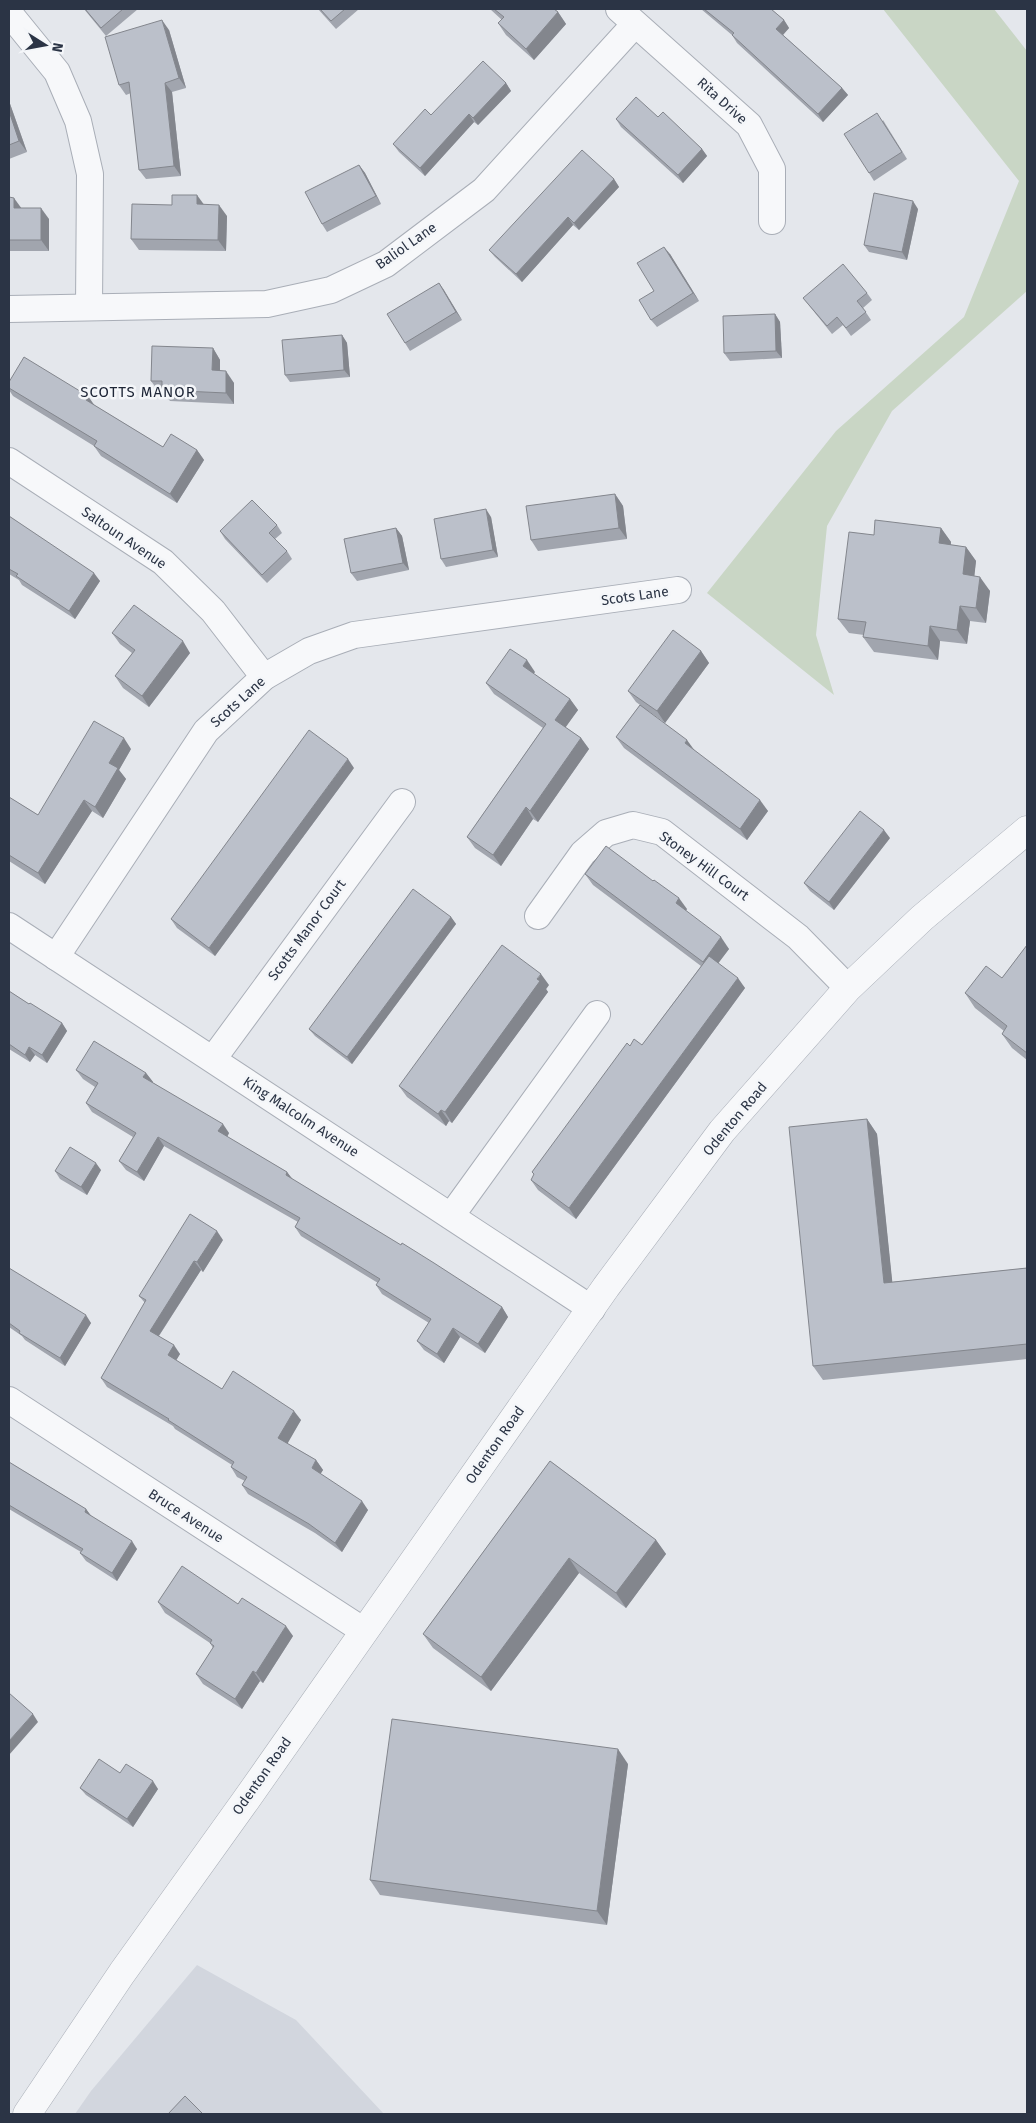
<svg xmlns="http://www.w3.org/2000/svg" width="1036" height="2123" font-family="'Fira Sans',sans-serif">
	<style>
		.built { fill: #d2d6de }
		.green { fill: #c9d6c5 }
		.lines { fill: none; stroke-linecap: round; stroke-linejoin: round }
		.minor-casing { stroke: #a9aeb7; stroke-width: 28 }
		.tertiary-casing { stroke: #a9aeb7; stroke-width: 29 }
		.minor { stroke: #f7f8fa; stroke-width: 26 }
		.tertiary { stroke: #f7f8fa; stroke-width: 28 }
		.wall { fill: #a1a5ae }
		.shaded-wall { fill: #83868d }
		.building { fill: #bbc0ca; stroke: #83868d }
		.labels { text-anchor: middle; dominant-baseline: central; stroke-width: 5; stroke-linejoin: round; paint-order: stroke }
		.street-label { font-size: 14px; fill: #2b3445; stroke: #f4f6f9 }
		.neighbourhood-label { font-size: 15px; letter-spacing: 1px; fill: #1d2536; stroke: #f4f6f9 }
	</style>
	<rect width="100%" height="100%" fill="#e4e7ec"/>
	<polygon class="built" points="197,1965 296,2020 384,2114 75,2114 91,2091"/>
	<polygon class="green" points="883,9 994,9 1027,51 1027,291 892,411 827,526 816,635 834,695 707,593 836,431 964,317 1019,181"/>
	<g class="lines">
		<g class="minor-casing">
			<g id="minor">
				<polyline points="619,9 749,125 772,169 772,221"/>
				<polyline points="9,13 57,72 78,121 90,174 89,307"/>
				<polyline points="9,309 267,304 331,290 386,264 484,190 635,24"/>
				<polyline points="9,461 163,562 213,611 264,677"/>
				<polyline points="538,916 583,853 606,833 633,825 662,832 798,937 848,988"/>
				<polyline points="9,926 592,1309"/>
				<polyline points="56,957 206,731 264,677 309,651 354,635 678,590"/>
				<polyline points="213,1059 402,802"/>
				<polyline points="451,1216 597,1014"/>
				<polyline points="9,1400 364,1631"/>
			</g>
		</g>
		<g class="tertiary-casing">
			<polyline id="tertiary" points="27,2114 122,1973 246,1800 606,1287 722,1131 848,988 922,918 1027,830"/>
		</g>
		<use href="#minor" class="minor"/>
		<use href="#tertiary" class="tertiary"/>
	</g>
	<g class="wall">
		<polygon points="84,9 138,9 106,36"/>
		<polygon points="318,9 359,9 336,29"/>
		<polygon points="490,9 554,9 558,12 566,24 534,60 506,35 498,23 502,20"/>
		<polygon points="701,9 771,9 784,20 789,28 783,35 842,88 848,95 823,122 737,43 732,35"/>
		<polygon points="169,30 186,88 172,92 181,176 146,179 139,170 131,93 126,95 119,85"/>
		<polygon points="506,83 511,91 478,125 474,122 425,176 399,152 393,144 431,115"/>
		<polygon points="9,101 27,152 9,159"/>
		<polygon points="658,117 702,149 707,156 683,183 621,127 616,119"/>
		<polygon points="883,120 907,159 874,181 869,173"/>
		<polygon points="359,165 365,173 381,204 327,232 322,224"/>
		<polygon points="614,179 619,187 579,230 573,225 522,282 495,257 489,250"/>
		<polygon points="9,197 21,208 49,219 49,251 9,251"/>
		<polygon points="172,205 227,216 226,251 139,250 131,239"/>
		<polygon points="918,209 907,260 869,252 864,245"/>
		<polygon points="670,254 699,301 657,327 651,320 654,291"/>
		<polygon points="439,283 462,320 410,351 405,343"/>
		<polygon points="867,293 872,300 863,308 871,320 851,336 843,325 832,334 803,298"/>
		<polygon points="775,314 780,322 782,358 730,361 724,353"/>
		<polygon points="342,335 347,343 350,377 290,382 285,375"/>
		<polygon points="213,348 220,360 220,371 234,383 234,404 170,401 163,392 159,392 151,381"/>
		<polygon points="9,382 94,405 163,447 197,450 204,460 177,503 101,456 94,446 13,396 9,390"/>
		<polygon points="615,494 623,506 627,539 538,551 531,540"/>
		<polygon points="9,516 100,581 75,619 22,585 19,580 9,574"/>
		<polygon points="491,517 498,557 446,567 441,559"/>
		<polygon points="277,525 282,533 275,539 287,551 292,559 267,583 225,539 220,531"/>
		<polygon points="396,528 402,536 409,570 357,581 351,573"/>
		<polygon points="941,528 951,542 951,545 966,547 976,561 974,576 990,591 986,623 970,621 967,644 940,641 938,660 874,652 863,637 864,635 849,633 838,619 874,535"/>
		<polygon points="112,633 190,653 149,707 123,688 115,676 132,653 120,644"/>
		<polygon points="701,651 709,663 665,723 647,710 694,750 768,811 747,840 624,748 616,737 640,705 636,702 628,691"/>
		<polygon points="535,672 533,674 570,699 578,710 565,727 581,738 589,749 538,822 533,819 501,866 475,848 467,837 543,728 494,694 486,683"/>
		<polygon points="131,749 119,770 126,779 103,818 92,811 45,884 9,861 9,797 38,815"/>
		<polygon points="354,768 215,956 177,928 171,919"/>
		<polygon points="890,838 834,910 810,891 804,883"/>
		<polygon points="585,874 687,909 686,911 729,949 718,963 745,988 576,1219 538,1190 531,1180 534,1175 532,1172 630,1046 642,1045 701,966 593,885"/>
		<polygon points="451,917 456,924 352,1064 315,1036 309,1029"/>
		<polygon points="1027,945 1027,1060 1012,1048 1002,1034 1004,1031 975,1008 965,993 1002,978"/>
		<polygon points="549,985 546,989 548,992 452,1123 449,1121 446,1126 407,1097 399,1086"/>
		<polygon points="9,991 29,1004 62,1023 67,1031 47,1063 35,1055 30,1062 9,1049"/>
		<polygon points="76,1070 146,1073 153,1082 152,1082 229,1133 227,1137 287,1172 292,1179 502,1307 508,1317 485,1353 460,1337 444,1363 424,1350 417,1341 429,1323 382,1294 376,1285 378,1283 301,1236 295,1227 298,1222 164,1146 144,1181 126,1170 119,1161 133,1137 92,1112 86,1103 95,1087 83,1079"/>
		<polygon points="867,1119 877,1134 892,1282 1027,1268 1027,1359 823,1380 813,1366"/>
		<polygon points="101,1170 87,1195 60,1179 55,1171"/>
		<polygon points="223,1240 203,1272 201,1270 159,1336 180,1354 176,1360 222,1389 301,1420 287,1443 316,1460 323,1470 320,1474 368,1510 342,1552 315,1533 248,1494 242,1485 245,1481 237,1477 231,1467 232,1465 175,1429 173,1426 107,1387 101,1378 145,1303 139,1296"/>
		<polygon points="9,1268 91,1323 65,1366 25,1340 22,1336 9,1327"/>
		<polygon points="550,1461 656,1540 666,1554 626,1608 579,1573 491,1691 433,1648 423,1634"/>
		<polygon points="9,1462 86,1509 91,1516 137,1549 117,1581 86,1561 80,1553 81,1552 9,1509"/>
		<polygon points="158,1602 238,1604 293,1636 263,1683 260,1681 242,1709 203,1684 196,1674 213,1648 210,1643 165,1613"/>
		<polygon points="628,1764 607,1925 380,1895 370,1880"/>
		<polygon points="120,1773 158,1789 133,1827 86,1795 80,1788"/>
	</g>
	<g class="shaded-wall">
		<polygon points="558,12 566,24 534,60 526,49"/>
		<polygon points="162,20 169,30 186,88 179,78"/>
		<polygon points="784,20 789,28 781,37 776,29"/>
		<polygon points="165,83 172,92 181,176 174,166"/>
		<polygon points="506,83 511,91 478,125 473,118"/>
		<polygon points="842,88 848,95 823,122 818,114"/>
		<polygon points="9,101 27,152 19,141 9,111"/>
		<polygon points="469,114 474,122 425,176 420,168"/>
		<polygon points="702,149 707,156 683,183 678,175"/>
		<polygon points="359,165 365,173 381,204 376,196"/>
		<polygon points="614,179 619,187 579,230 574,223"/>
		<polygon points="197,195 205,206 197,204"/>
		<polygon points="14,198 22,209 14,208"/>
		<polygon points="913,201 918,209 907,260 902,252"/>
		<polygon points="219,205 227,216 226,251 218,240"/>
		<polygon points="41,208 49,219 49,251 41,240"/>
		<polygon points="568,217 573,225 522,282 516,274"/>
		<polygon points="664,247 670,254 699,301 693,293"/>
		<polygon points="439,283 444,290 462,320 456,312"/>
		<polygon points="775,314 780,322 782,358 776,351"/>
		<polygon points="342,335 347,343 350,377 344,370"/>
		<polygon points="213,348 220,360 220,382 212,370"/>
		<polygon points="226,371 234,383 234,404 226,393"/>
		<polygon points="88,396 95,406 86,400"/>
		<polygon points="197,450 204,460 177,503 170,494"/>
		<polygon points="615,494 623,506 627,539 619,528"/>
		<polygon points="486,509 491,517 498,557 493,550"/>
		<polygon points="396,528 402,536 409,570 403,563"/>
		<polygon points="941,528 951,542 949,558 939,543"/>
		<polygon points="966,547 976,561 973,589 963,574"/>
		<polygon points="94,573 100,581 75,619 69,611"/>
		<polygon points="980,577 990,591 986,623 976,608"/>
		<polygon points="960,606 970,621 967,644 957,630"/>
		<polygon points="930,626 940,641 938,660 928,646"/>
		<polygon points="183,641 190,653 149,707 142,696"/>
		<polygon points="701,651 709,663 665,723 657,711"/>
		<polygon points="527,660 535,672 530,678 523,666"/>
		<polygon points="570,699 578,710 563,731 555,720"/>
		<polygon points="124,738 131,749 119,770 126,779 103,818 95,807 109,763"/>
		<polygon points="581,738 589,749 538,822 530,811"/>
		<polygon points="687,740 695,751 685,743"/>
		<polygon points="348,759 354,768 215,956 209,948"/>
		<polygon points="84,800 92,811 45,884 38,873"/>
		<polygon points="760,800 768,811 747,840 740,829"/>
		<polygon points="526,807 533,819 501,866 493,855"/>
		<polygon points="884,830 890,838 834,910 829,902"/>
		<polygon points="679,898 687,909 683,914 676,903"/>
		<polygon points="451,917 456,924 352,1064 347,1057"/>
		<polygon points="721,937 729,949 711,973 703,962"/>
		<polygon points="541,974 549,985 546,989 548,992 452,1123 445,1112"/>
		<polygon points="738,978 745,988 576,1219 569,1208"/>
		<polygon points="62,1023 67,1031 47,1063 42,1055"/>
		<polygon points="29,1047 35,1055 30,1062 25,1055"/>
		<polygon points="146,1073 153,1082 150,1086 143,1077"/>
		<polygon points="441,1110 449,1121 446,1126 438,1114"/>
		<polygon points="867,1119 877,1134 894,1298 884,1283"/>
		<polygon points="223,1124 229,1133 225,1141 218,1131"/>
		<polygon points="158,1137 164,1146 144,1181 137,1172"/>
		<polygon points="96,1163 101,1170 87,1195 81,1187"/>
		<polygon points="287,1172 294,1181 286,1175"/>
		<polygon points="217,1231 223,1240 203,1272 197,1262"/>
		<polygon points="194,1261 201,1270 156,1340 150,1331"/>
		<polygon points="502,1307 508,1317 485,1353 478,1344"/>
		<polygon points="86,1315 91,1323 65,1366 60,1358"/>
		<polygon points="453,1328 460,1337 444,1363 437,1354"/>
		<polygon points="174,1345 180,1354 174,1364 168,1355"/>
		<polygon points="294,1411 301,1420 285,1448 278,1438"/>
		<polygon points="316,1460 323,1470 318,1478 312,1468"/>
		<polygon points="362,1501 368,1510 342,1552 335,1543"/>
		<polygon points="86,1509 92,1517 85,1512"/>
		<polygon points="656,1540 666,1554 626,1608 616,1593"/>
		<polygon points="132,1541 137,1549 117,1581 112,1573"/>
		<polygon points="569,1558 579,1573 491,1691 481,1677"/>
		<polygon points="286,1626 293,1636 263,1683 256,1673"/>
		<polygon points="253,1671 260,1681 242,1709 235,1699"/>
		<polygon points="33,1714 38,1722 9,1755 9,1741"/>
		<polygon points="618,1749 628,1764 607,1925 597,1911"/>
		<polygon points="153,1781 158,1789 133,1827 127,1819"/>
	</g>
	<g class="building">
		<polygon points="85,9 123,9 101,28"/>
		<polygon points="320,9 345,9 331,21"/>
		<polygon points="494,9 554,9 558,12 526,49 498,23 504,17"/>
		<polygon points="704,9 771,9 784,20 776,29 842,88 818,114 732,35 734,33"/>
		<polygon points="162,20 179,78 165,83 174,166 139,170 129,82 119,85 105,37"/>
		<polygon points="483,61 506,83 473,118 469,114 420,168 393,144 425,109 431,115"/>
		<polygon points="636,97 658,117 663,112 702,149 678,175 616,119"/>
		<polygon points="9,111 19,141 9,145"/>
		<polygon points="877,113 902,152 869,173 844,134"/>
		<polygon points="582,150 614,179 574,223 568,217 516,274 489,250"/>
		<polygon points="359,165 376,196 322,224 305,192"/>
		<polygon points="874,193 913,201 902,252 864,245"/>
		<polygon points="172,195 197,195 197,204 219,205 218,240 131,239 132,204 172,205"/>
		<polygon points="9,197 14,198 14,208 41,208 41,240 9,240"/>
		<polygon points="664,247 693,293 651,320 639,300 654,291 637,263"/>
		<polygon points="843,264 867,293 857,301 866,312 846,328 837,317 827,326 803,298"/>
		<polygon points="439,283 456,312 405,343 387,314"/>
		<polygon points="775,314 776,351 724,353 723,316"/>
		<polygon points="342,335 344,370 285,375 282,340"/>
		<polygon points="152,346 213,348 212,370 226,371 226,393 162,390 162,381 151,381"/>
		<polygon points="24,357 88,396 86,400 163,447 171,434 197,450 170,494 94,446 97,441 9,388 9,382"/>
		<polygon points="615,494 619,528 531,540 526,506"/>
		<polygon points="252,500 277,525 269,533 287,551 262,575 220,531"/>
		<polygon points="486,509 493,550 441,559 434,519"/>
		<polygon points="9,516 94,573 69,611 16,576 18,574 9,569"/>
		<polygon points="875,520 941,528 939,543 966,547 963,574 980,577 976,608 960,606 957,630 930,626 928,646 863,637 866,622 838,619 849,532 874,535"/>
		<polygon points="396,528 403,563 351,573 344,539"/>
		<polygon points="134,605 183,641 142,696 115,676 135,650 112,633"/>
		<polygon points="673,630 701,651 657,711 628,691"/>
		<polygon points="510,649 527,660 523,666 570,699 555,720 581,738 530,811 526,807 493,855 467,837 546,724 486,683"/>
		<polygon points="640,705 687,740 685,743 760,800 740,829 616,737"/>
		<polygon points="94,721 124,738 109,763 118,768 95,807 84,800 38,873 9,855 9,797 38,815"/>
		<polygon points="309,730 348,759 209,948 171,919"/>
		<polygon points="860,811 884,830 829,902 804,883"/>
		<polygon points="606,846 653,881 654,880 679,898 676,903 721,937 703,962 585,874"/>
		<polygon points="413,889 451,917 347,1057 309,1029"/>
		<polygon points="502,945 541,974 537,979 540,981 445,1112 441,1110 438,1114 399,1086"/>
		<polygon points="1027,945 1027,1053 1002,1034 1007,1026 965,993 986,966 1002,978"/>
		<polygon points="709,956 738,978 569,1208 531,1180 534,1174 532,1172 627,1043 630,1046 634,1039 642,1045"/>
		<polygon points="9,991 29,1004 30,1003 62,1023 42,1055 29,1047 25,1055 9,1044"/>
		<polygon points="94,1041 146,1073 143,1077 223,1124 218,1131 287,1172 286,1175 401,1245 402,1243 434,1263 502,1307 478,1344 453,1328 437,1354 417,1341 431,1319 376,1285 380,1279 295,1227 300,1218 158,1137 137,1172 119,1161 136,1133 86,1103 98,1083 76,1070"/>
		<polygon points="867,1119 884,1283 1027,1268 1027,1344 813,1366 789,1127"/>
		<polygon points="70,1147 96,1163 81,1187 55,1171"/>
		<polygon points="190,1214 217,1231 197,1262 194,1261 150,1331 174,1345 168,1355 222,1389 233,1371 294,1411 278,1438 316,1460 312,1468 362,1501 335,1543 309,1524 242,1485 247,1477 231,1467 234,1462 168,1420 169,1419 101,1378 146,1300 139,1296"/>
		<polygon points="9,1268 86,1315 60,1358 19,1333 20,1331 9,1323"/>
		<polygon points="550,1461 656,1540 616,1593 569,1558 481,1677 423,1634"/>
		<polygon points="9,1462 86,1509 85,1512 132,1541 112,1573 80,1553 83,1549 9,1505"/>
		<polygon points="182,1566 238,1604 242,1598 286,1626 256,1673 253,1671 235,1699 196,1674 214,1646 210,1643 212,1640 158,1602"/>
		<polygon points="9,1693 33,1714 9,1741"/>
		<polygon points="392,1719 618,1749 597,1911 370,1880"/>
		<polygon points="99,1759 120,1773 126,1764 153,1781 127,1819 80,1788"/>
		<polygon points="185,2096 203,2114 168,2114"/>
	</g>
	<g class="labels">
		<g class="street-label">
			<text transform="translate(722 101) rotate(42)">Rita Drive</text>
			<text transform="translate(406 246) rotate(-35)">Baliol Lane</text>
			<text transform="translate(124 538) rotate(34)">Saltoun Avenue</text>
			<text transform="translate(635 596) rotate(-8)">Scots Lane</text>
			<text transform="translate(238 702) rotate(-42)">Scots Lane</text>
			<text transform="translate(704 866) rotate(36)">Stoney Hill Court</text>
			<text transform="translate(307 930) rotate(-54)">Scotts Manor Court</text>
			<text transform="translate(301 1117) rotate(33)">King Malcolm Avenue</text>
			<text transform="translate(735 1119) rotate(-50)">Odenton Road</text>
			<text transform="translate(495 1445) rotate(-55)">Odenton Road</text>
			<text transform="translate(186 1516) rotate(33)">Bruce Avenue</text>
			<text transform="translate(262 1776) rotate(-55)">Odenton Road</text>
		</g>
		<g class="neighbourhood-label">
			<text x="138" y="392">SCOTTS MANOR</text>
		</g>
	</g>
	<rect width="1036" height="2123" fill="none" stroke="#2b3445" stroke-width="20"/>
	<g transform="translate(45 45) rotate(101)" stroke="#f4f6f9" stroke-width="4" paint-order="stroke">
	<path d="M0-4L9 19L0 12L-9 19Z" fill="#2b3445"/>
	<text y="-8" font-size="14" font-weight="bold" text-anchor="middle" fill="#2b3445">N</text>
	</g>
</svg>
